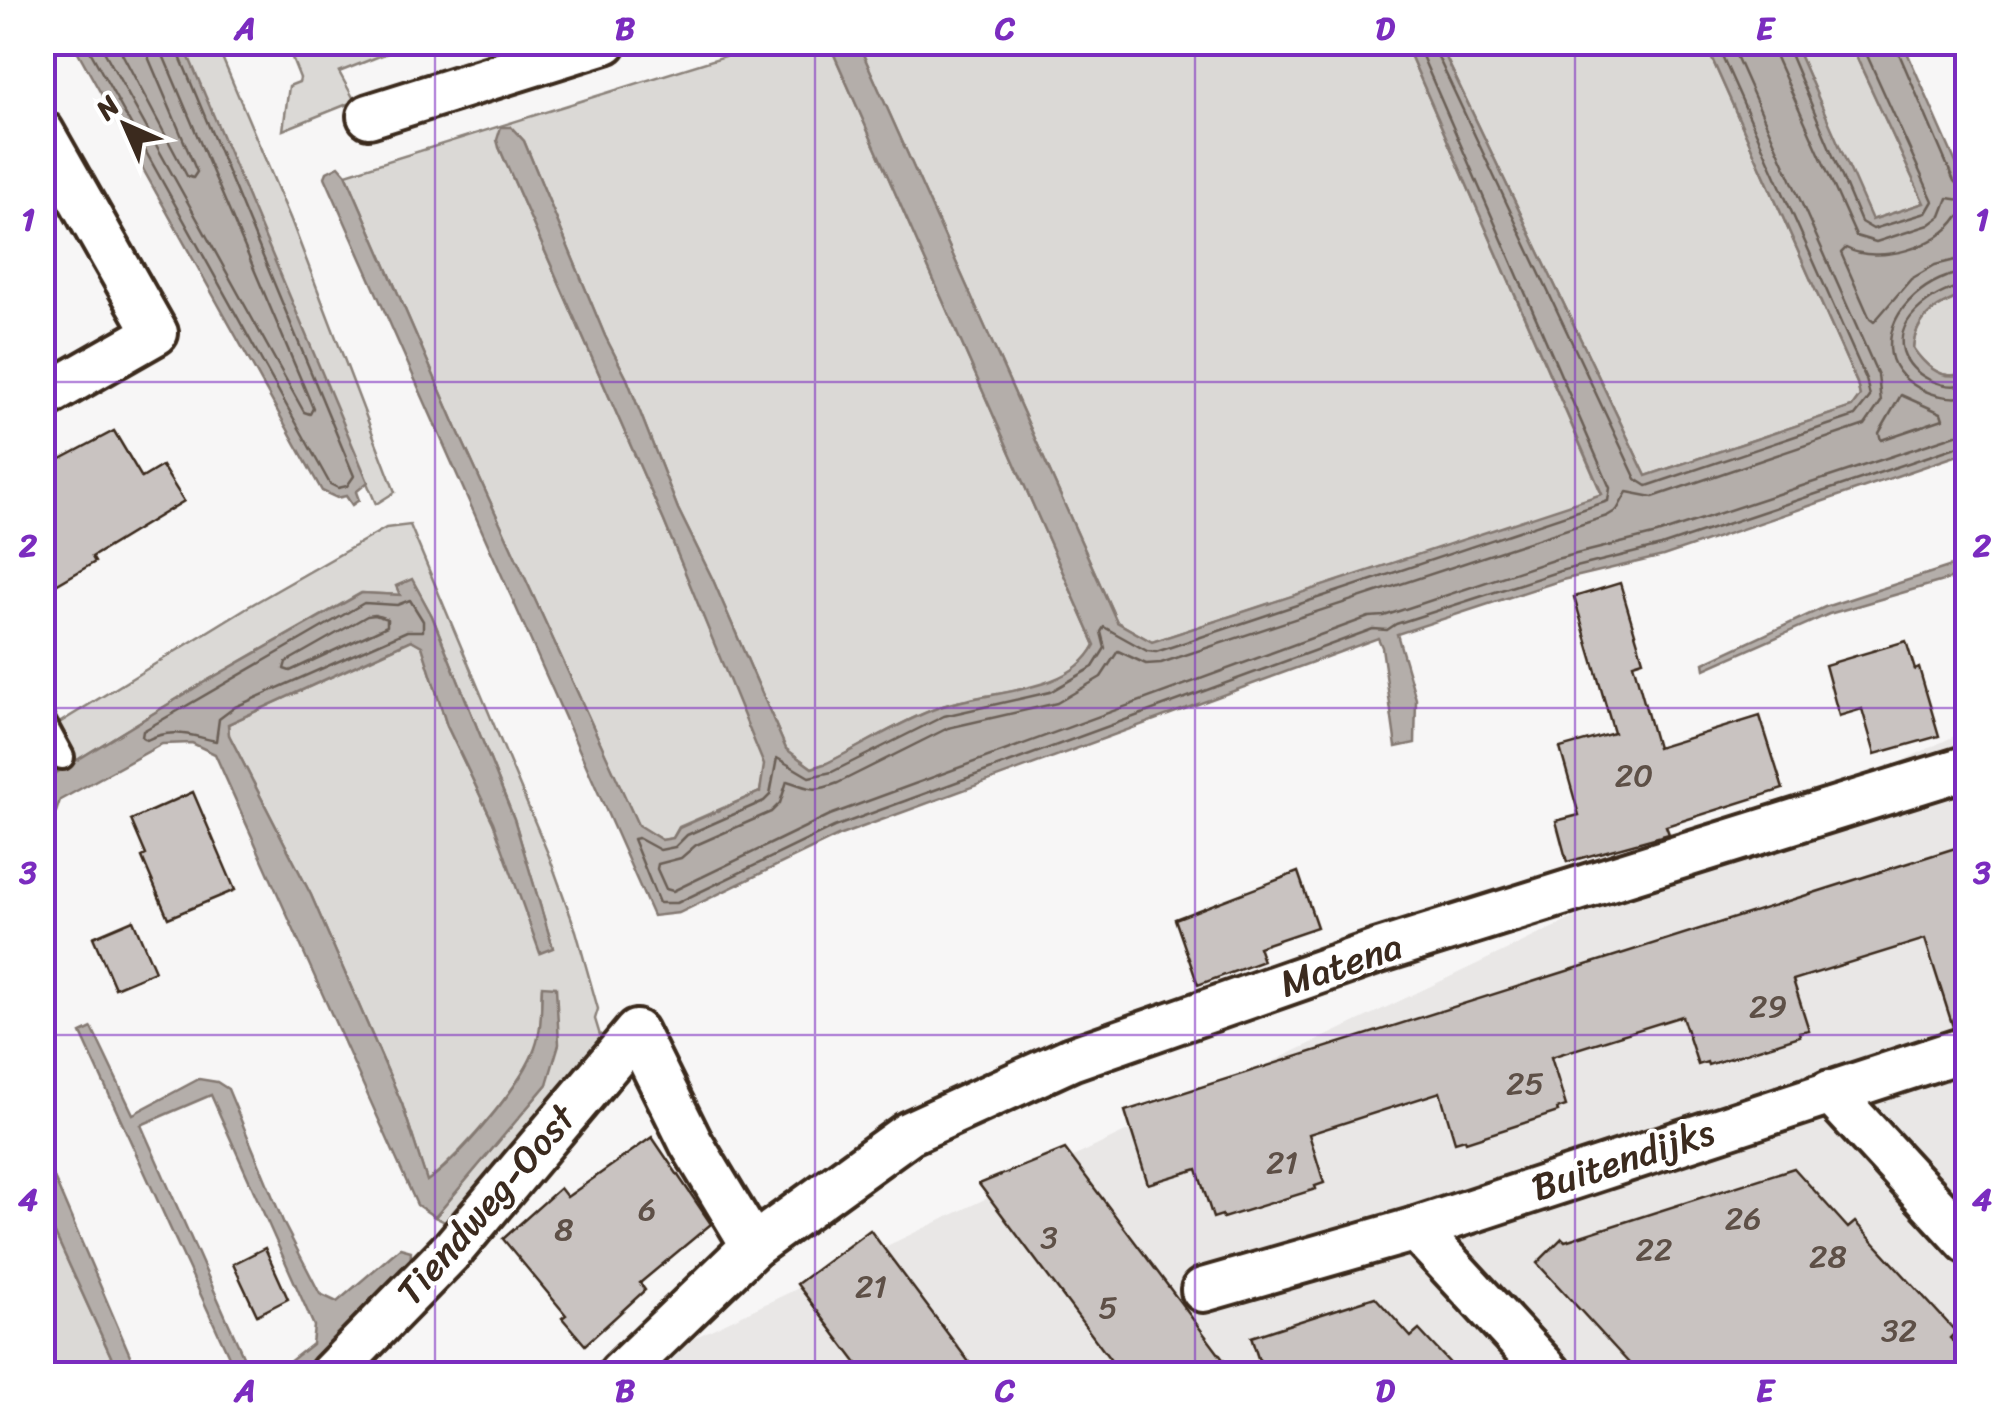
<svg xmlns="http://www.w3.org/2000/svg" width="2010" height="1417" font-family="Sriracha,sans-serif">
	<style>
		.built { fill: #e9e7e6 }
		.green { fill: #dbd9d6; stroke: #8b827a; stroke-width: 2.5 }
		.water { fill: #b4aeaa; stroke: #847972; stroke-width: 2.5 }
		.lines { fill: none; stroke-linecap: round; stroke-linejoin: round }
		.shore { stroke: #6b5f56; stroke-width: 2.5 }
		.building { fill: #c9c3c1; stroke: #3b2a1e; stroke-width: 2.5 }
		.service-casing { stroke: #3b2a1e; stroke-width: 30 }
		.minor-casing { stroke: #3b2a1e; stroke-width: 50 }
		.service { stroke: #fff; stroke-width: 22 }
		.minor { stroke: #fff; stroke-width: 42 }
		.grid { fill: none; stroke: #7b2cbf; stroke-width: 2.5; stroke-opacity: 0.55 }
		.labels { text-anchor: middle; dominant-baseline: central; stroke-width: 8; stroke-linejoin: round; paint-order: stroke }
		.number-label { font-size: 32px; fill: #5e5047 }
		.street-label { font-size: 38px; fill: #3b2a1e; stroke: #fff }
		.neatline { fill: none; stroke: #7b2cbf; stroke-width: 4 }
		.grid-label { font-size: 32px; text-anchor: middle; font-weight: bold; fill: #7b2cbf }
	</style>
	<rect width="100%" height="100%" fill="#f7f6f6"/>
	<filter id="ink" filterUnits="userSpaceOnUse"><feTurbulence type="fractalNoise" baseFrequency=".01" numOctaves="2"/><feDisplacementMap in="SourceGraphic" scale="20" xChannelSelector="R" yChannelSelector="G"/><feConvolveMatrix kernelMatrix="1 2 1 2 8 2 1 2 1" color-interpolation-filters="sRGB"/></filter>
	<g filter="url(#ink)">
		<polygon class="built" points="1967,730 1967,1374 658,1374 694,1338"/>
		<g class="green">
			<polygon points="181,43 216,43 291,220 395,492 376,504"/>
			<polygon points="286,43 413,43 339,72 355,101 283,130 289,86 299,82 300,78"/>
			<path d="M767,43H829L1095,645C1068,697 988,689 940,707C901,721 864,745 828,763L812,768L786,749L713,580L678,509L627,379L605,336L524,141L511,127L499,147L664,521L765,765L760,792L679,827L673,838L662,840L638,826L457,429L346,174Z"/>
			<polygon points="858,43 1405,43 1602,495 1152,642 1117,622"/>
			<polygon points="1439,43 1705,43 1857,383 1860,396 1852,407 1646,476"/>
			<polygon points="1794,43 1850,43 1924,203 1871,220"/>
			<path d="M1967,294V372C1944,383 1926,367 1913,349C1915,317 1940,303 1967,294Z"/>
			<path d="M410,525L549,856L576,931L598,1009L595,1019L602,1042L453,1226L435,1217L547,1084L542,987C541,1002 542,1019 540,1034C532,1077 461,1153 427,1182L402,1104L311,895L229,735L228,724L412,640L422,646L447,726L553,948L514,819L432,616L412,580L401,595L361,593L203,683L43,781V733L246,608L386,528Z"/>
			<polygon points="43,1207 119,1374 43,1374"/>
		</g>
		<g class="water">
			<polygon points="73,43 183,43 368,482 356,492 359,500 352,505 346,496 337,498 322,491"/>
			<path d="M829,43H858L1117,622L1152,642L1602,494L1405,43H1439L1646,476L1852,407L1860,396L1857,383L1705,43H1794L1872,220L1924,203L1850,43H1903L1967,188V294C1940,303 1915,316 1913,348C1926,367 1944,383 1967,372V452L1663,556L1562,580L1397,634L1416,699L1415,743L1396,747L1382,647L1378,638L838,836L679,913L653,916L325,177L327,172L339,166L346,174L457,429L638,825L662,840L673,838L679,828L760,792L764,765L664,521L499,147L497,140L501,127H511L524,141L605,336L627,379L678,509L713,580L786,749L812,768L827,763C864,745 901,721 940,707C987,690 1069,695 1095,645Z"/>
			<polygon points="1967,561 1967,574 1829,614 1705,669 1704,663 1825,607"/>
			<path d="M412,579L432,616L514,819L553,948L540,953L493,822L447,726L422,646L411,640L228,724L229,735L311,895L402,1104L427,1181C459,1159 522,1085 535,1048C542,1029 541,1007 542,986L556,987L559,1044L547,1084L435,1217L417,1205L215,754L192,743L162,744L60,800L56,812L43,818V781L203,683L362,593L400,595L396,586Z"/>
			<polygon points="92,1028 133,1114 199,1079 217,1082 228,1089 284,1224 320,1294 337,1302 400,1248 411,1251 410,1268 351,1322 303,1374 274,1374 312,1344 314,1326 211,1095 141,1125 251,1374 237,1374 81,1033"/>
			<polygon points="43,1152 138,1374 119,1374 43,1207"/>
		</g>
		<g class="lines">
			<g class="shore">
				<polyline points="85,42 330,484 338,488 347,486 354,476 174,42"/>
				<polyline points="99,42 304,412 310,414 313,408 163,55 162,42"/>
				<polyline points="116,42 187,176 193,178 197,172 149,59 147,42"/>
				<polyline points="1416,42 1610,488 1608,501 1156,652 1147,651 1104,627 1101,632 1105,648 1093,667 1050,692 944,716 832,772 809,777 777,758 770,795 764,801 687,835 675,847 660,850 638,838 633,839 659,903 677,903 834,827 1373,629 1387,630 1396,624 1560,571 1661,546 1968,443"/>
				<polyline points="1431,42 1636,479 1647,486 1855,416 1870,397 1866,379 1716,42"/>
				<path d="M1730,42L1878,375L1881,402L1865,425L1653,497L1627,492L1617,510L1607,516L1161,663L1146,664L1118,651L1101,677L1057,703L948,728L838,783C811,793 811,788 787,781L780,803L771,812L696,845L681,858L658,864L657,869L666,889L673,891L830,815L1369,617L1384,616L1556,559L1657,534L1968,431"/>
				<polyline points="1773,42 1775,55 1856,236 1876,242 1929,225 1941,216 1948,198 1968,201"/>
				<polyline points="1785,42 1861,222 1873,229 1926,213 1933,201 1861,42"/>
				<polyline points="1894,42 1954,181 1960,187 1968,188"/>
				<path d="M1968,216L1958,217C1939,247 1878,265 1846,248L1841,253L1870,319L1874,322L1911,279L1935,265L1968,257"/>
				<path d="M1968,272C1930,275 1889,308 1890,347C1891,383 1938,403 1968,396"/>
				<path d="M1968,285C1940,288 1893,317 1903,351C1911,376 1944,392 1968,383"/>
				<polygon points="1901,395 1941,413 1943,419 1881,440 1879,433"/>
				<path d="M410,600L423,621V631H407L235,707L219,719L216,741C192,736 172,727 147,740L142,737L143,731L364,603L397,605Z"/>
				<polygon points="375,615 387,619 387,626 290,671 284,669 286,662 367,616"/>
			</g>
		</g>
		<g class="building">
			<polygon points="114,431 142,478 162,466 184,501 92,557 95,562 42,593 42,469"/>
			<polygon points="1620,583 1643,660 1633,663 1657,748 1760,716 1783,789 1666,826 1669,834 1567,862 1556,821 1579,815 1560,748 1614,733 1574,597"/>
			<polygon points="1906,641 1915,670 1919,668 1939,736 1875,754 1862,709 1839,716 1825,665"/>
			<polygon points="193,792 235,890 168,918 142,857 146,855 131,820"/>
			<polygon points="1968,844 1968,1024 1953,1027 1925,939 1793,980 1809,1030 1799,1032 1800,1036 1708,1065 1707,1062 1698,1065 1682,1016 1551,1057 1566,1106 1557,1109 1558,1112 1466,1142 1465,1139 1455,1142 1440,1092 1309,1134 1324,1183 1315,1186 1316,1189 1223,1218 1222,1215 1213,1218 1197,1169 1148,1184 1125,1111"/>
			<polygon points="1298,872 1317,927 1258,947 1263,961 1198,985 1175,919"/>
			<polygon points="133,920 155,971 115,988 93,937"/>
			<polygon points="652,1137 711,1224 640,1283 645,1290 585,1345 562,1318 566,1315 503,1239 560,1188 567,1197"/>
			<polygon points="1065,1149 1138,1246 1234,1374 1121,1374 979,1184"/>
			<polygon points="1794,1168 1848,1228 1855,1222 1956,1332 1950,1338 1968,1357 1968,1374 1639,1374 1537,1263 1562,1238 1565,1241"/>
			<polygon points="870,1230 978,1374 865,1374 797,1284"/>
			<polygon points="265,1248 288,1299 257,1315 233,1264"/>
			<polygon points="1375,1297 1411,1337 1419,1330 1460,1374 1273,1374 1258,1358 1251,1337"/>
		</g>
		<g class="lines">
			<g class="service-casing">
				<polyline id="service" points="42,720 62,757"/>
			</g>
			<g class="minor-casing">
				<g id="minor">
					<polyline points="369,116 605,42"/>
					<polyline points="42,132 156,333 42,398"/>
					<polyline points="1830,1092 1968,1242"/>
					<polyline points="1416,1229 1550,1374"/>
					<polyline points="1203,1290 1416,1229 1968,1048"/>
					<polyline points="331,1374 453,1249 636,1032 691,1143 753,1246"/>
					<polyline points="620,1374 753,1246 909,1133 1071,1059 1376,952 1968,767"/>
				</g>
			</g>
			<use href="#service" class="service"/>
			<use href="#minor" class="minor"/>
		</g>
	</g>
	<path class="grid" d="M435,42V1374M815,42V1374M1195,42V1374M1575,42V1374M42,382H1968M42,708H1968M42,1035H1968"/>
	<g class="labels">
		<g class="number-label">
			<text x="1634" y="775">20</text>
			<text x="1768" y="1006">29</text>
			<text x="1525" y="1083">25</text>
			<text x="1282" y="1162">21</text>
			<text x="647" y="1209">6</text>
			<text x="1743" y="1218">26</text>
			<text x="564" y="1229">8</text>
			<text x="1049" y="1237">3</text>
			<text x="1654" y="1249">22</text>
			<text x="1828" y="1256">28</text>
			<text x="871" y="1286">21</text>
			<text x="1108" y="1307">5</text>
			<text x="1899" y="1330">32</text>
		</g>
		<g class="street-label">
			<text transform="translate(1341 965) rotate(-19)">Matena</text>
			<text transform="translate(1623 1160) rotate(-18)">Buitendijks</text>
			<text transform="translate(486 1205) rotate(-49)">Tiendweg-Oost</text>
		</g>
	</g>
	<rect width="2010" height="1417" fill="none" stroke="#fff" stroke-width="110"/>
	<g transform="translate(125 125) rotate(315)" stroke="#ffffff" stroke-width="8" paint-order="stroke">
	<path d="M0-8L18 38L0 25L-18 38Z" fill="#3b2a1e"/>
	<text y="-15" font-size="28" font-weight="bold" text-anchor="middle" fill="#3b2a1e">N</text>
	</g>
	<rect x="55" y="55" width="1900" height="1307" class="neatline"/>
	<g class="grid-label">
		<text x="245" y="39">A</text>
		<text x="625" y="39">B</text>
		<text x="1005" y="39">C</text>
		<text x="1385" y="39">D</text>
		<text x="1765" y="39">E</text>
		<text x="28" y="230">1</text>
		<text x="1982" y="230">1</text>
		<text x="28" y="556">2</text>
		<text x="1982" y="556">2</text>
		<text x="28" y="883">3</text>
		<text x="1982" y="883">3</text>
		<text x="28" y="1210">4</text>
		<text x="1982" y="1210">4</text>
		<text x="245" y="1401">A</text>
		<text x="625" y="1401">B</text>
		<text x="1005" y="1401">C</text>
		<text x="1385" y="1401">D</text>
		<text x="1765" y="1401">E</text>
	</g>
</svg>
